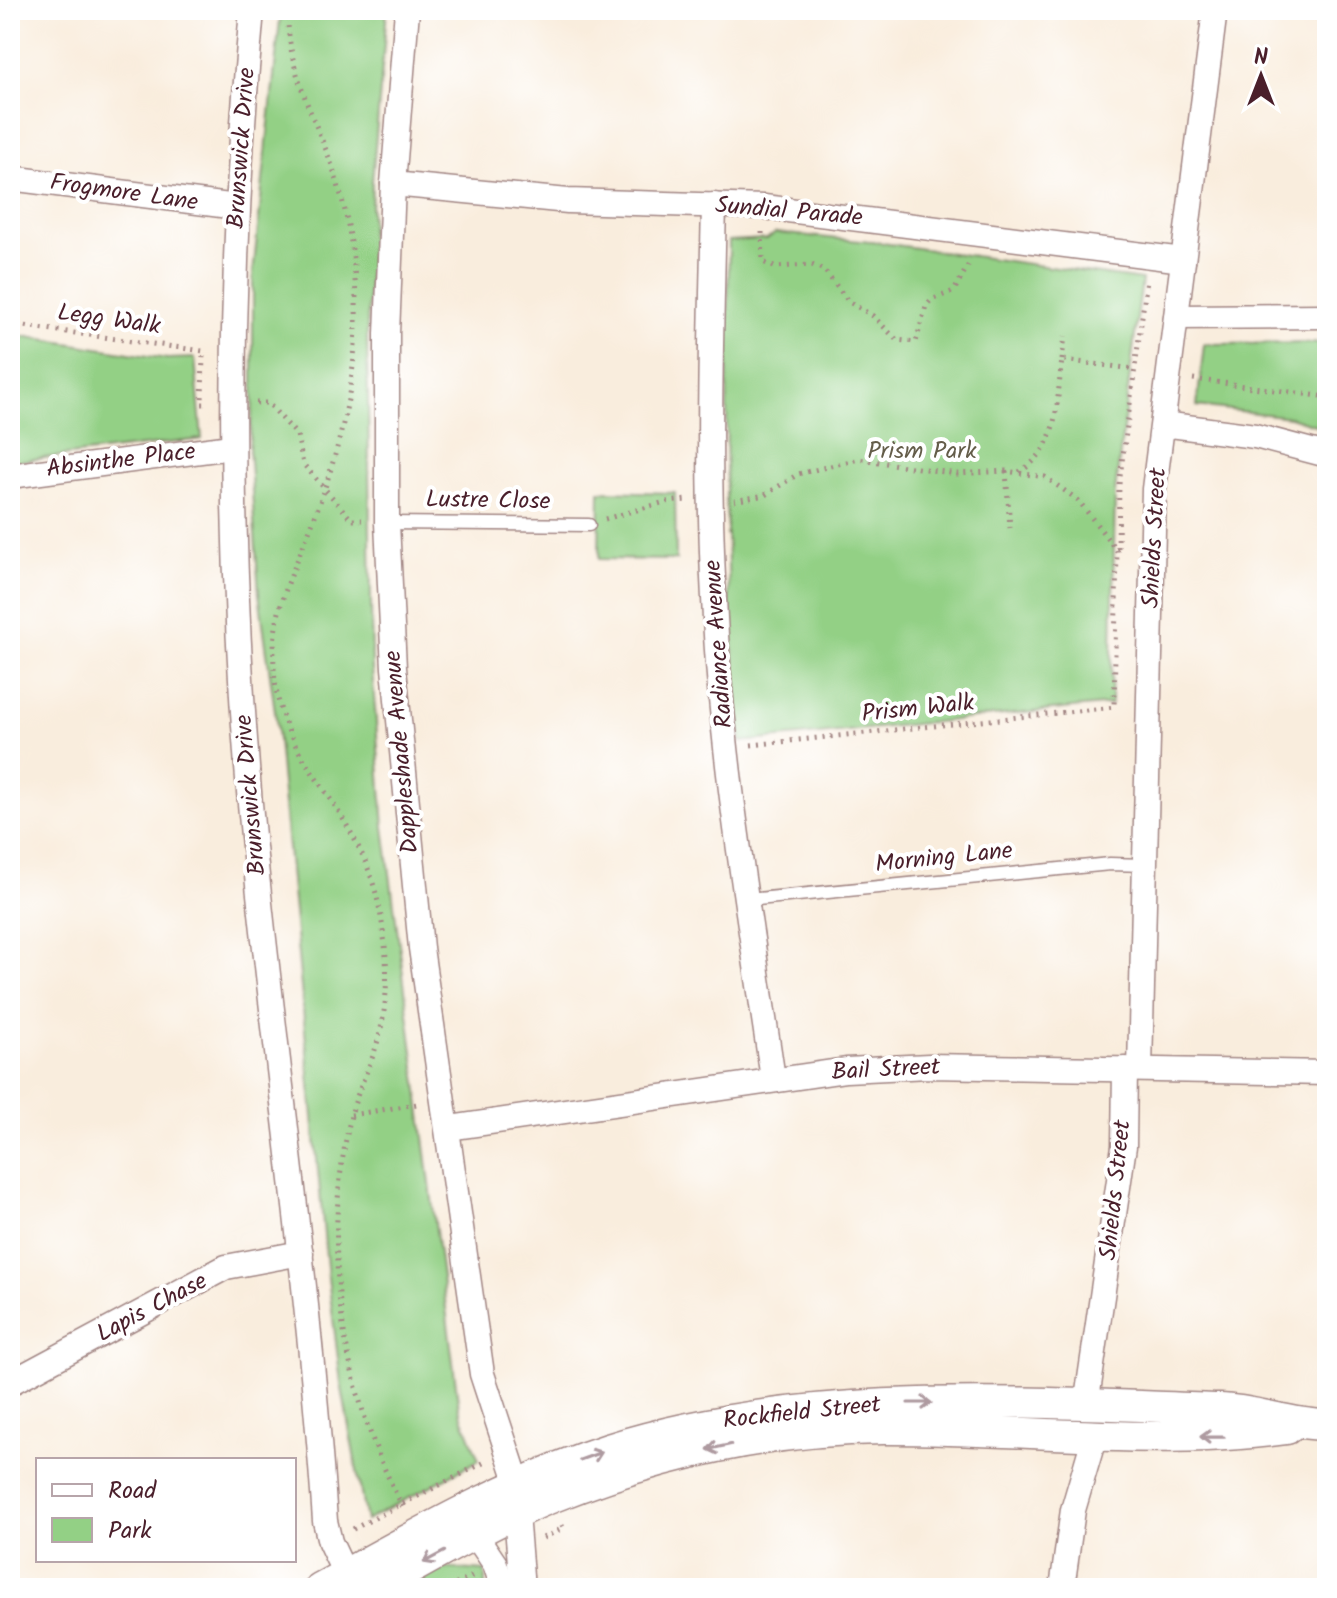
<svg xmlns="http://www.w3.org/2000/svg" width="1337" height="1598" font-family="Kalam,sans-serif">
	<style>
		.green { fill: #93d085; stroke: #6e7858; stroke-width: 2 }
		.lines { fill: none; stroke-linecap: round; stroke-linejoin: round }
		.service-casing { stroke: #a28684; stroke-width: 15 }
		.minor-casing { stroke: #a28684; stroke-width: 27 }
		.tertiary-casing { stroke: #a28684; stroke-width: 33 }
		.path { stroke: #a28684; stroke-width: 5; stroke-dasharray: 2 6; stroke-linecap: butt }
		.service { stroke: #fff; stroke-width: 12 }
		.minor { stroke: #fff; stroke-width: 24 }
		.tertiary { stroke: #fff; stroke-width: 30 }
		.oneway { stroke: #ae9aa0 }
		.labels { text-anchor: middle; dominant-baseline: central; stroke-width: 8; stroke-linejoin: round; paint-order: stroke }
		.street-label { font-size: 24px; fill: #4a1f2b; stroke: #fff }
		.park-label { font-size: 24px; fill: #645d4a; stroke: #fff }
	</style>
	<rect width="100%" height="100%" fill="#fff"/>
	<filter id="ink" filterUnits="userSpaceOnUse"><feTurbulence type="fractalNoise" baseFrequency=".0125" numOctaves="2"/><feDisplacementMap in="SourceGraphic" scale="16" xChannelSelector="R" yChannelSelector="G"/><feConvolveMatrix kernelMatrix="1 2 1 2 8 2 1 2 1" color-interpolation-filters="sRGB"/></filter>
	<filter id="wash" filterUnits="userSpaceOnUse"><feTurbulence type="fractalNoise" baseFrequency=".006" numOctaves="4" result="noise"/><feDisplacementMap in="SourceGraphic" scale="32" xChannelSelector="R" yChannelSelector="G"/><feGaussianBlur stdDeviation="1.8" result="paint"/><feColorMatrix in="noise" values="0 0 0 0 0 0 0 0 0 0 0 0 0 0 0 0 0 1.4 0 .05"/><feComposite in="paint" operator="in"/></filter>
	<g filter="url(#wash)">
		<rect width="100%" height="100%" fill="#f9eddd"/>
		<g class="green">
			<polygon points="281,10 387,10 372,182 367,331 372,669 384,827 459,1409 479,1460 366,1521 341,1383 328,1278 276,719 259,594 249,447 253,403 253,274"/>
			<polygon points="776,233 882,243 1142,280 1115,492 1111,704 741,742 729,601 726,493 729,241 767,239"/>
			<polygon points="10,334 167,359 195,358 202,439 10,462"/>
			<polygon points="1327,343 1327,429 1290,417 1197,406 1204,344"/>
			<polygon points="600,491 675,493 676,560 599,559"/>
			<polygon points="443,1568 485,1571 485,1588 408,1588"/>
		</g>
	</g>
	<g filter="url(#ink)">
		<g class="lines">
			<g class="service-casing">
				<g id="service">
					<polyline points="387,523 589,525"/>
					<polyline points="747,900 1110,864 1145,865"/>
				</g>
			</g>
			<g class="minor-casing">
				<g id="minor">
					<path d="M252,10C226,289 227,568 254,847C277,1072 310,1296 325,1521L330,1542L345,1574"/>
					<polyline points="407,10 393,184 387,334 387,523 394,668 421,948 482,1374 518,1484"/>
					<polyline points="10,178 237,207"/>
					<polyline points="393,184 568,201 764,207 1183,260"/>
					<path d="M714,205C711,336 707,467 714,598C721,760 750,920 773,1079"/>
					<polyline points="1176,317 1327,316"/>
					<polyline points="1163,424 1255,436 1327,455"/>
					<polyline points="10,476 231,447"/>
					<polyline points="1140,1069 1154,489 1215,10"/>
					<polyline points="449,1128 846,1070 929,1066 1327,1073"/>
					<polyline points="10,1383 226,1267 301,1253"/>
					<polyline points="1086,1406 1124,1146 1125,1069"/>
					<polyline points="516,1514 522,1588"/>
					<polyline points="466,1521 495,1564 503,1588"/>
					<polyline points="1062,1588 1073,1510 1095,1435"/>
				</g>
			</g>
			<g class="tertiary-casing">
				<g id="tertiary">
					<path d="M320,1588C413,1537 507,1482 608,1449C805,1387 1016,1402 1220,1409C1256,1410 1291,1425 1327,1425"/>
					<path d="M376,1588C434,1557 492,1521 553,1497C658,1455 770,1430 883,1429C1018,1428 1154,1447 1287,1429"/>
				</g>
			</g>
			<g class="path">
				<path d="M288,10C286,64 311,111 330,160C342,194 351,231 354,268C363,359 343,444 310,529C295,568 275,605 274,648C270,742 321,771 358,846C373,875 380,905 384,937C389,975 387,1016 374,1053C366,1075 355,1097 350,1120C320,1251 341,1391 404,1509"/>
				<polyline points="762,232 763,262 774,267 812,265 824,270 849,302 873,316 897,340 916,342 926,306 931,300 954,291 971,260"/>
				<polyline points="10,324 203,351 202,404 210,404"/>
				<polyline points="1062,360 1065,336"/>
				<polyline points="1193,379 1327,397"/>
				<polyline points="256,403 268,403 297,435 303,464 352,520 362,520"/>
				<polyline points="1006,471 1010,528"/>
				<path d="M1019,472C1060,449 1056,402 1062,360L1135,369"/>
				<polyline points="734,501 765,495 798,474 859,459 957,474 1006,471 1045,477 1078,500 1117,551 1114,707"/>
				<polyline points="605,519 665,502 688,500"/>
				<polyline points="1118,548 1119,484 1147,280"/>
				<polyline points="751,745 1115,707"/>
				<polyline points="351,1115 417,1104"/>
				<polyline points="353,1529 487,1461"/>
				<polyline points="543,1538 563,1528 562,1525"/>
				<polyline points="449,1588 474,1575"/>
			</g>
			<use href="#service" class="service"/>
			<use href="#minor" class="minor"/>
			<use href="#tertiary" class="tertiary"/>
		</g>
		<defs><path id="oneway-shaft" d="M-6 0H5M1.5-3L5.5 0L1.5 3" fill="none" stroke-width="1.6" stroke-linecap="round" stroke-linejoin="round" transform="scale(2)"/></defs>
		<g class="oneway">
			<use href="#oneway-shaft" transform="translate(920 1403)"/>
			<use href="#oneway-shaft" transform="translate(1212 1437) rotate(-179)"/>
			<use href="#oneway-shaft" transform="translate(719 1447) rotate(168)"/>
			<use href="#oneway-shaft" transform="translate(591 1456) rotate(-20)"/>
			<use href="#oneway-shaft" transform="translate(434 1557) rotate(152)"/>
		</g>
	</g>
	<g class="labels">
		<g class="street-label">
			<text transform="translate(242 148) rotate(-86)">Brunswick Drive</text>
			<text transform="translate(124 193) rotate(8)">Frogmore Lane</text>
			<text transform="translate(789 212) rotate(5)">Sundial Parade</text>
			<text transform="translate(109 320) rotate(8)">Legg Walk</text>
			<text transform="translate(121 461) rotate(-7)">Absinthe Place</text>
			<text transform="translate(488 501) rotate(1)">Lustre Close</text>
			<text transform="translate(1155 538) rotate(-87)">Shields Street</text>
			<text transform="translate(719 644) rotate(-94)">Radiance Avenue</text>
			<text transform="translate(918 709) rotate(-6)">Prism Walk</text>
			<text transform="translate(402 752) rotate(-95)">Dappleshade Avenue</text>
			<text transform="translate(251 795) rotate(-95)">Brunswick Drive</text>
			<text transform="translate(944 858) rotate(-6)">Morning Lane</text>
			<text transform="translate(886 1070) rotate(-3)">Bail Street</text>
			<text transform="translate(1116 1190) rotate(-84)">Shields Street</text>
			<text transform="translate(152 1308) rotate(-28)">Lapis Chase</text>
			<text transform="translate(802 1413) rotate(-6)">Rockfield Street</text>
		</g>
		<g class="park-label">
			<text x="922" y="451">Prism Park</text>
		</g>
	</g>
	<rect width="1337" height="1598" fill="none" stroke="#fff" stroke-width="40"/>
	<rect x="36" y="1458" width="260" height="104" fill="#ffffff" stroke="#b7a5aa" stroke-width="2"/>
	<rect x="52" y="1484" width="40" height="12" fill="#ffffff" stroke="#b7a5aa" stroke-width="2"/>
	<text x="108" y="1498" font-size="24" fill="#4a1f2b">Road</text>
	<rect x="52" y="1518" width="40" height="24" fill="#93d085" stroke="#b7a5aa" stroke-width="2"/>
	<text x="108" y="1538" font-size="24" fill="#4a1f2b">Park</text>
	<g transform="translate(1261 76)" stroke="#ffffff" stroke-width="6" paint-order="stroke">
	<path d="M0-6L14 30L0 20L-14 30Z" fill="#4a1f2b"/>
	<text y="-12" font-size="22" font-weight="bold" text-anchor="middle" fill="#4a1f2b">N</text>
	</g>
</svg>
